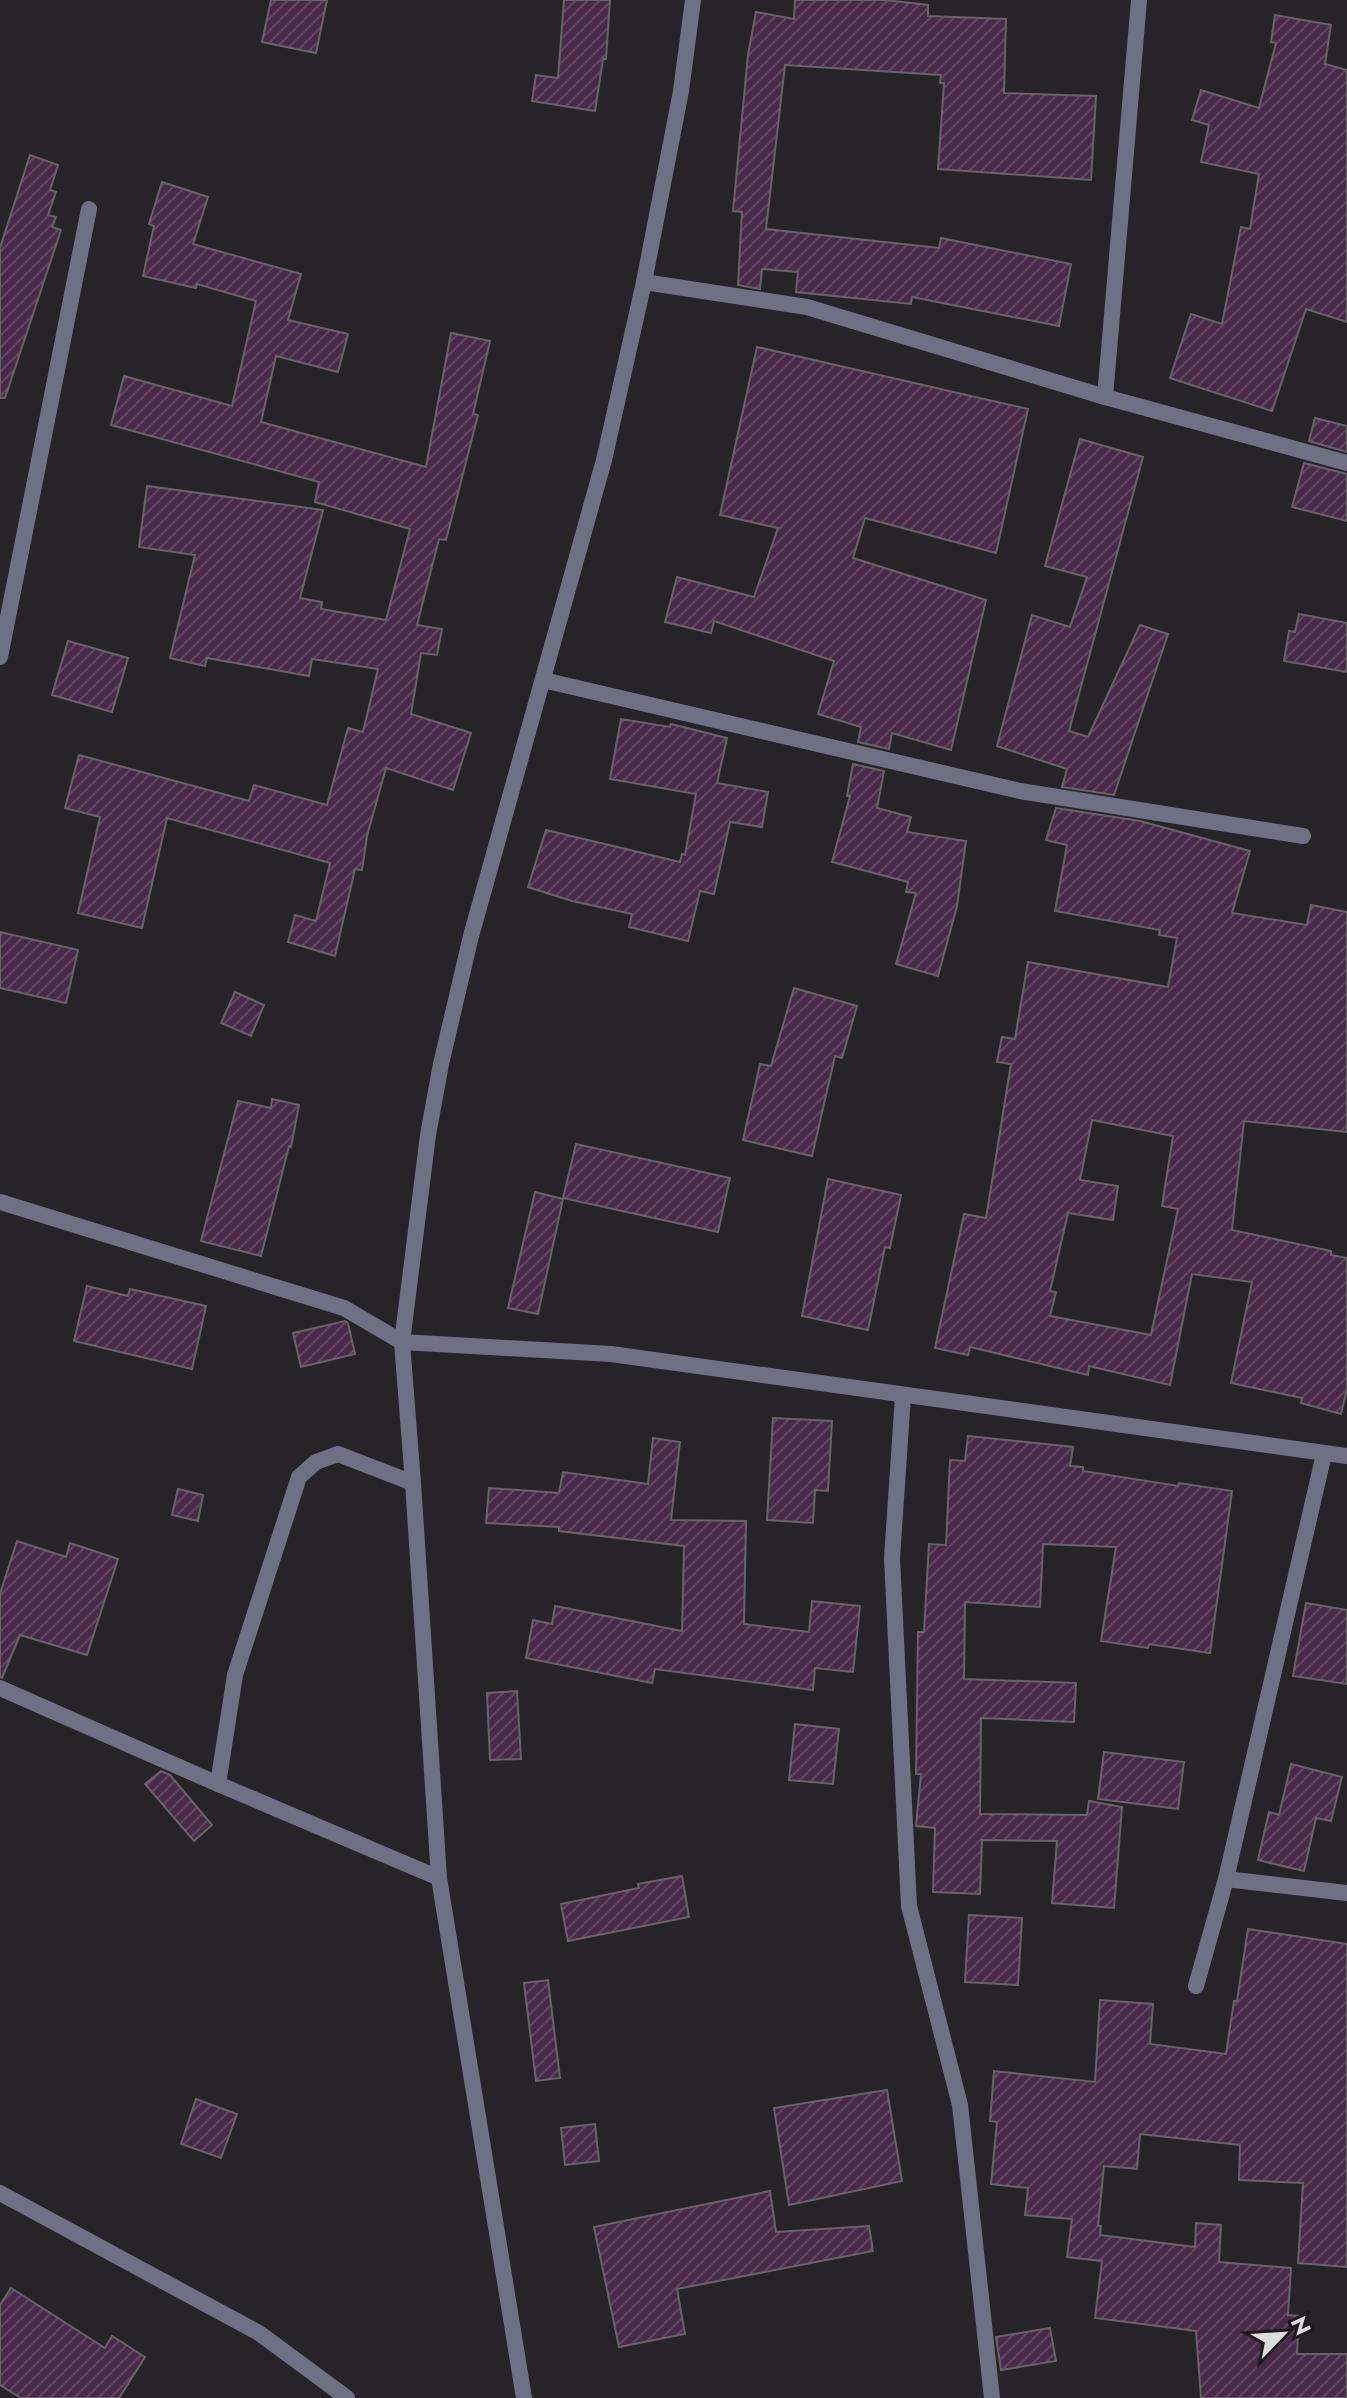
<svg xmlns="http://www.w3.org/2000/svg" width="1347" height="2398" font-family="Jost,sans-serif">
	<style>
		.building { fill: url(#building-hatch); stroke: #676367; stroke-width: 2; fill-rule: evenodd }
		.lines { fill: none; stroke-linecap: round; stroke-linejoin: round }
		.minor { stroke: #6f7083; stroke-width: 16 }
	</style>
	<defs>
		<pattern id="building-hatch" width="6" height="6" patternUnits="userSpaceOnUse" patternTransform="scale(2)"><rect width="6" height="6" fill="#482948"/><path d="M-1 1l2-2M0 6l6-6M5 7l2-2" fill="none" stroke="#624762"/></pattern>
	</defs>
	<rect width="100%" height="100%" fill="#262428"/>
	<g class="building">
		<polygon points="271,0 327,0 316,53 262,42"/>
		<polygon points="564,0 610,0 606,59 603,59 595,111 532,101 536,75 558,78"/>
		<polygon points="795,0 886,0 928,5 928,16 1006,19 1004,93 1096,96 1091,180 938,169 944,83 940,83 941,75 785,65 766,229 939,248 941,238 1071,264 1059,326 912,297 911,304 796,292 798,272 762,269 760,289 738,285 742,212 733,211 748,55 756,12 794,19"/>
		<polygon points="1275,15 1331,25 1325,64 1347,70 1347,322 1306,309 1272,411 1170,378 1191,314 1222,324 1241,227 1250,229 1259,174 1201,162 1209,125 1192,120 1201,90 1259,108 1276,43 1271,42"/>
		<polygon points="30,155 58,165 50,190 56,192 48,215 56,217 52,227 61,230 5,398 0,398 0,248"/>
		<polygon points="162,182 208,197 193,244 301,274 288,320 348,334 338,372 276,356 261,422 426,467 451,333 490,341 473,414 478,415 446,540 439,539 417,625 442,629 437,655 421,653 411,714 471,733 453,790 386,768 367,836 362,870 355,869 335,956 288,942 295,915 316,921 330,863 167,818 142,928 78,913 100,817 65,808 79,755 249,801 254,785 327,805 348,728 363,732 378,669 312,659 309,676 207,658 205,666 170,658 195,555 139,547 147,486 323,510 300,598 322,602 321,609 386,620 410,529 315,502 319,482 111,425 124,376 232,406 256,301 197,284 196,288 143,276 154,226 149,224"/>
		<polygon points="757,347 1028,409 996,553 865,518 853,558 986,600 951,750 892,733 889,749 858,742 861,727 818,714 834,661 714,621 711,633 665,622 677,577 754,597 778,528 720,515"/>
		<polygon points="1315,418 1347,426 1347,452 1309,441"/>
		<polygon points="1080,439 1143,457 1069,731 1088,737 1140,625 1168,634 1114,795 1062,787 1067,769 997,746 1032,615 1070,627 1087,577 1045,566"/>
		<polygon points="1304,463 1347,474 1347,521 1292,507"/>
		<polygon points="1299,614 1347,623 1347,672 1284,661 1289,631 1295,632"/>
		<polygon points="68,641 128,658 112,712 52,695"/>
		<polygon points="621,719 670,727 671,724 727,738 717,783 768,792 762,827 730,822 714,894 700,891 688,941 629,927 632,914 572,901 528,887 546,830 680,862 682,854 685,855 696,794 610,779"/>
		<polygon points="853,764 884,771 877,808 911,817 907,832 966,841 957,906 938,976 896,964 916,893 906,892 908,882 832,862 850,796 847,796"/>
		<path d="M1056,808L1140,821L1250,851L1232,913L1307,925L1311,905L1347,912V1132L1244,1121L1232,1230L1331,1251V1255L1347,1258V1389L1341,1414L1301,1403L1302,1398L1231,1383L1252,1282L1192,1274L1170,1385L1089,1366L1088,1375L970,1347L968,1355L935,1348L964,1214L986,1218L1011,1064L997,1062L1002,1037L1015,1039L1028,962L1168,987L1177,938L1159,935L1160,930L1055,911L1067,845L1046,840ZM1092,1120L1173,1136L1162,1206L1178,1209L1151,1335L1050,1316L1056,1292L1050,1291L1068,1213L1113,1220L1118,1186L1080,1180Z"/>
		<polygon points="0,932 78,950 66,1003 0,988"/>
		<polygon points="794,988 857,1006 842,1058 835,1056 812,1156 743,1140 760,1064 771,1066"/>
		<polygon points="235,992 264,1005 251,1036 221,1023"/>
		<polygon points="272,1099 299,1105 291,1147 289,1146 261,1256 201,1241 238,1101 271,1108"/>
		<polygon points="576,1144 730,1178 718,1232 563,1198"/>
		<polygon points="828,1179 901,1195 890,1248 885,1247 868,1330 802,1316"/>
		<polygon points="535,1192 563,1199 538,1314 508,1308"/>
		<polygon points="87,1286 128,1296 130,1289 206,1306 192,1369 74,1341"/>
		<polygon points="345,1321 348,1323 355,1354 301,1367 293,1333"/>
		<polygon points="773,1418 832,1421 828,1491 815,1490 813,1523 767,1520"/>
		<polygon points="968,1436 1073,1447 1070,1466 1083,1467 1083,1471 1178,1486 1179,1483 1232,1491 1210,1653 1149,1644 1148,1648 1101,1641 1116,1547 1043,1544 1040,1607 965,1602 964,1679 1076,1683 1074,1722 981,1718 980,1814 1087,1815 1089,1801 1122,1807 1114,1908 1052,1903 1057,1841 982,1840 980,1894 933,1892 935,1828 916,1826 921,1774 916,1774 918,1632 924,1632 929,1544 946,1545 950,1460 965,1461"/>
		<polygon points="653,1438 680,1442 671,1520 746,1521 744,1624 809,1632 812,1601 860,1606 853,1672 815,1668 813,1690 655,1669 652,1683 526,1658 533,1620 552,1624 555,1606 682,1631 684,1546 559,1531 559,1527 486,1523 489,1488 559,1493 563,1472 648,1484"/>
		<polygon points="178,1489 203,1495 198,1521 172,1515"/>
		<polygon points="17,1541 66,1557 70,1543 118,1559 87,1655 20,1635 2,1678 0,1677 0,1594"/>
		<polygon points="1306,1603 1347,1610 1347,1684 1293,1676"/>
		<polygon points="517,1691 521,1759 490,1760 487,1693"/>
		<polygon points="795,1724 839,1729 833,1784 789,1780"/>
		<polygon points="1104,1752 1184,1762 1178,1809 1098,1799"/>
		<polygon points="1291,1764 1342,1777 1331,1821 1316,1818 1304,1871 1258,1860 1269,1812 1279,1815"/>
		<polygon points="161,1771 170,1775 212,1825 194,1841 145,1784"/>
		<polygon points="682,1876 689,1917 568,1941 561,1904 639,1888 638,1884"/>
		<polygon points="969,1915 1022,1918 1018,1985 965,1982"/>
		<polygon points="1248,1929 1347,1944 1347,2267 1298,2263 1303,2183 1239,2180 1240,2145 1140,2134 1137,2169 1104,2166 1098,2226 1101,2226 1100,2235 1195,2247 1196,2223 1221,2225 1219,2262 1291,2268 1288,2315 1299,2316 1297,2354 1347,2354 1347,2398 1201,2398 1196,2331 1095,2318 1102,2261 1067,2257 1072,2219 1025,2215 1028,2188 991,2184 997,2122 990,2121 994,2071 1095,2082 1100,2000 1153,2004 1150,2044 1226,2054 1234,2001 1237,2001"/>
		<polygon points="548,1980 560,2078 536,2081 524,1983"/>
		<polygon points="887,2090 902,2181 789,2205 774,2108"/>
		<polygon points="196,2099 237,2114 221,2158 181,2144"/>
		<polygon points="595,2124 599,2161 565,2165 561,2128"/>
		<polygon points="770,2191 776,2232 869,2226 873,2251 677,2289 685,2334 619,2347 594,2227"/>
		<polygon points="11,2288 105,2348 112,2336 145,2357 119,2398 21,2398 0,2385 0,2305"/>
		<polygon points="1050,2328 1056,2361 1001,2370 996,2337"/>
	</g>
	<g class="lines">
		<g class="minor">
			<polyline points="644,282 807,307 1105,397 1347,463"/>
			<polyline points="1105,397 1139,0"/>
			<polyline points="0,657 89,209"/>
			<polyline points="543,680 1020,791 1303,836"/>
			<polyline points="0,1202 344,1308 402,1342 611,1354 1347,1456"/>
			<polyline points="903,1396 892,1558 909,1906 960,2105 992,2398"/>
			<polyline points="0,1688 218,1784 439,1878"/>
			<polyline points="218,1784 235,1675 299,1477 316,1462 338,1454 413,1483"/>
			<polyline points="1226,1879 1347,1893"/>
			<polyline points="1196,1986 1226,1879 1324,1454"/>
			<polyline points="0,2193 259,2333 347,2398"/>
			<polyline points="524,2398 439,1878 413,1483 402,1342 428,1135 441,1064 471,936 604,460 644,282 681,91 693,0"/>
		</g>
	</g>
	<g transform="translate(1283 2334) rotate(65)" stroke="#1d1b1f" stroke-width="6" paint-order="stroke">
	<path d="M0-6L14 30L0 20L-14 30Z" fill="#dddcde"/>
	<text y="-12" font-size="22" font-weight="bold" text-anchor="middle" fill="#dddcde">N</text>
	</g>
</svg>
